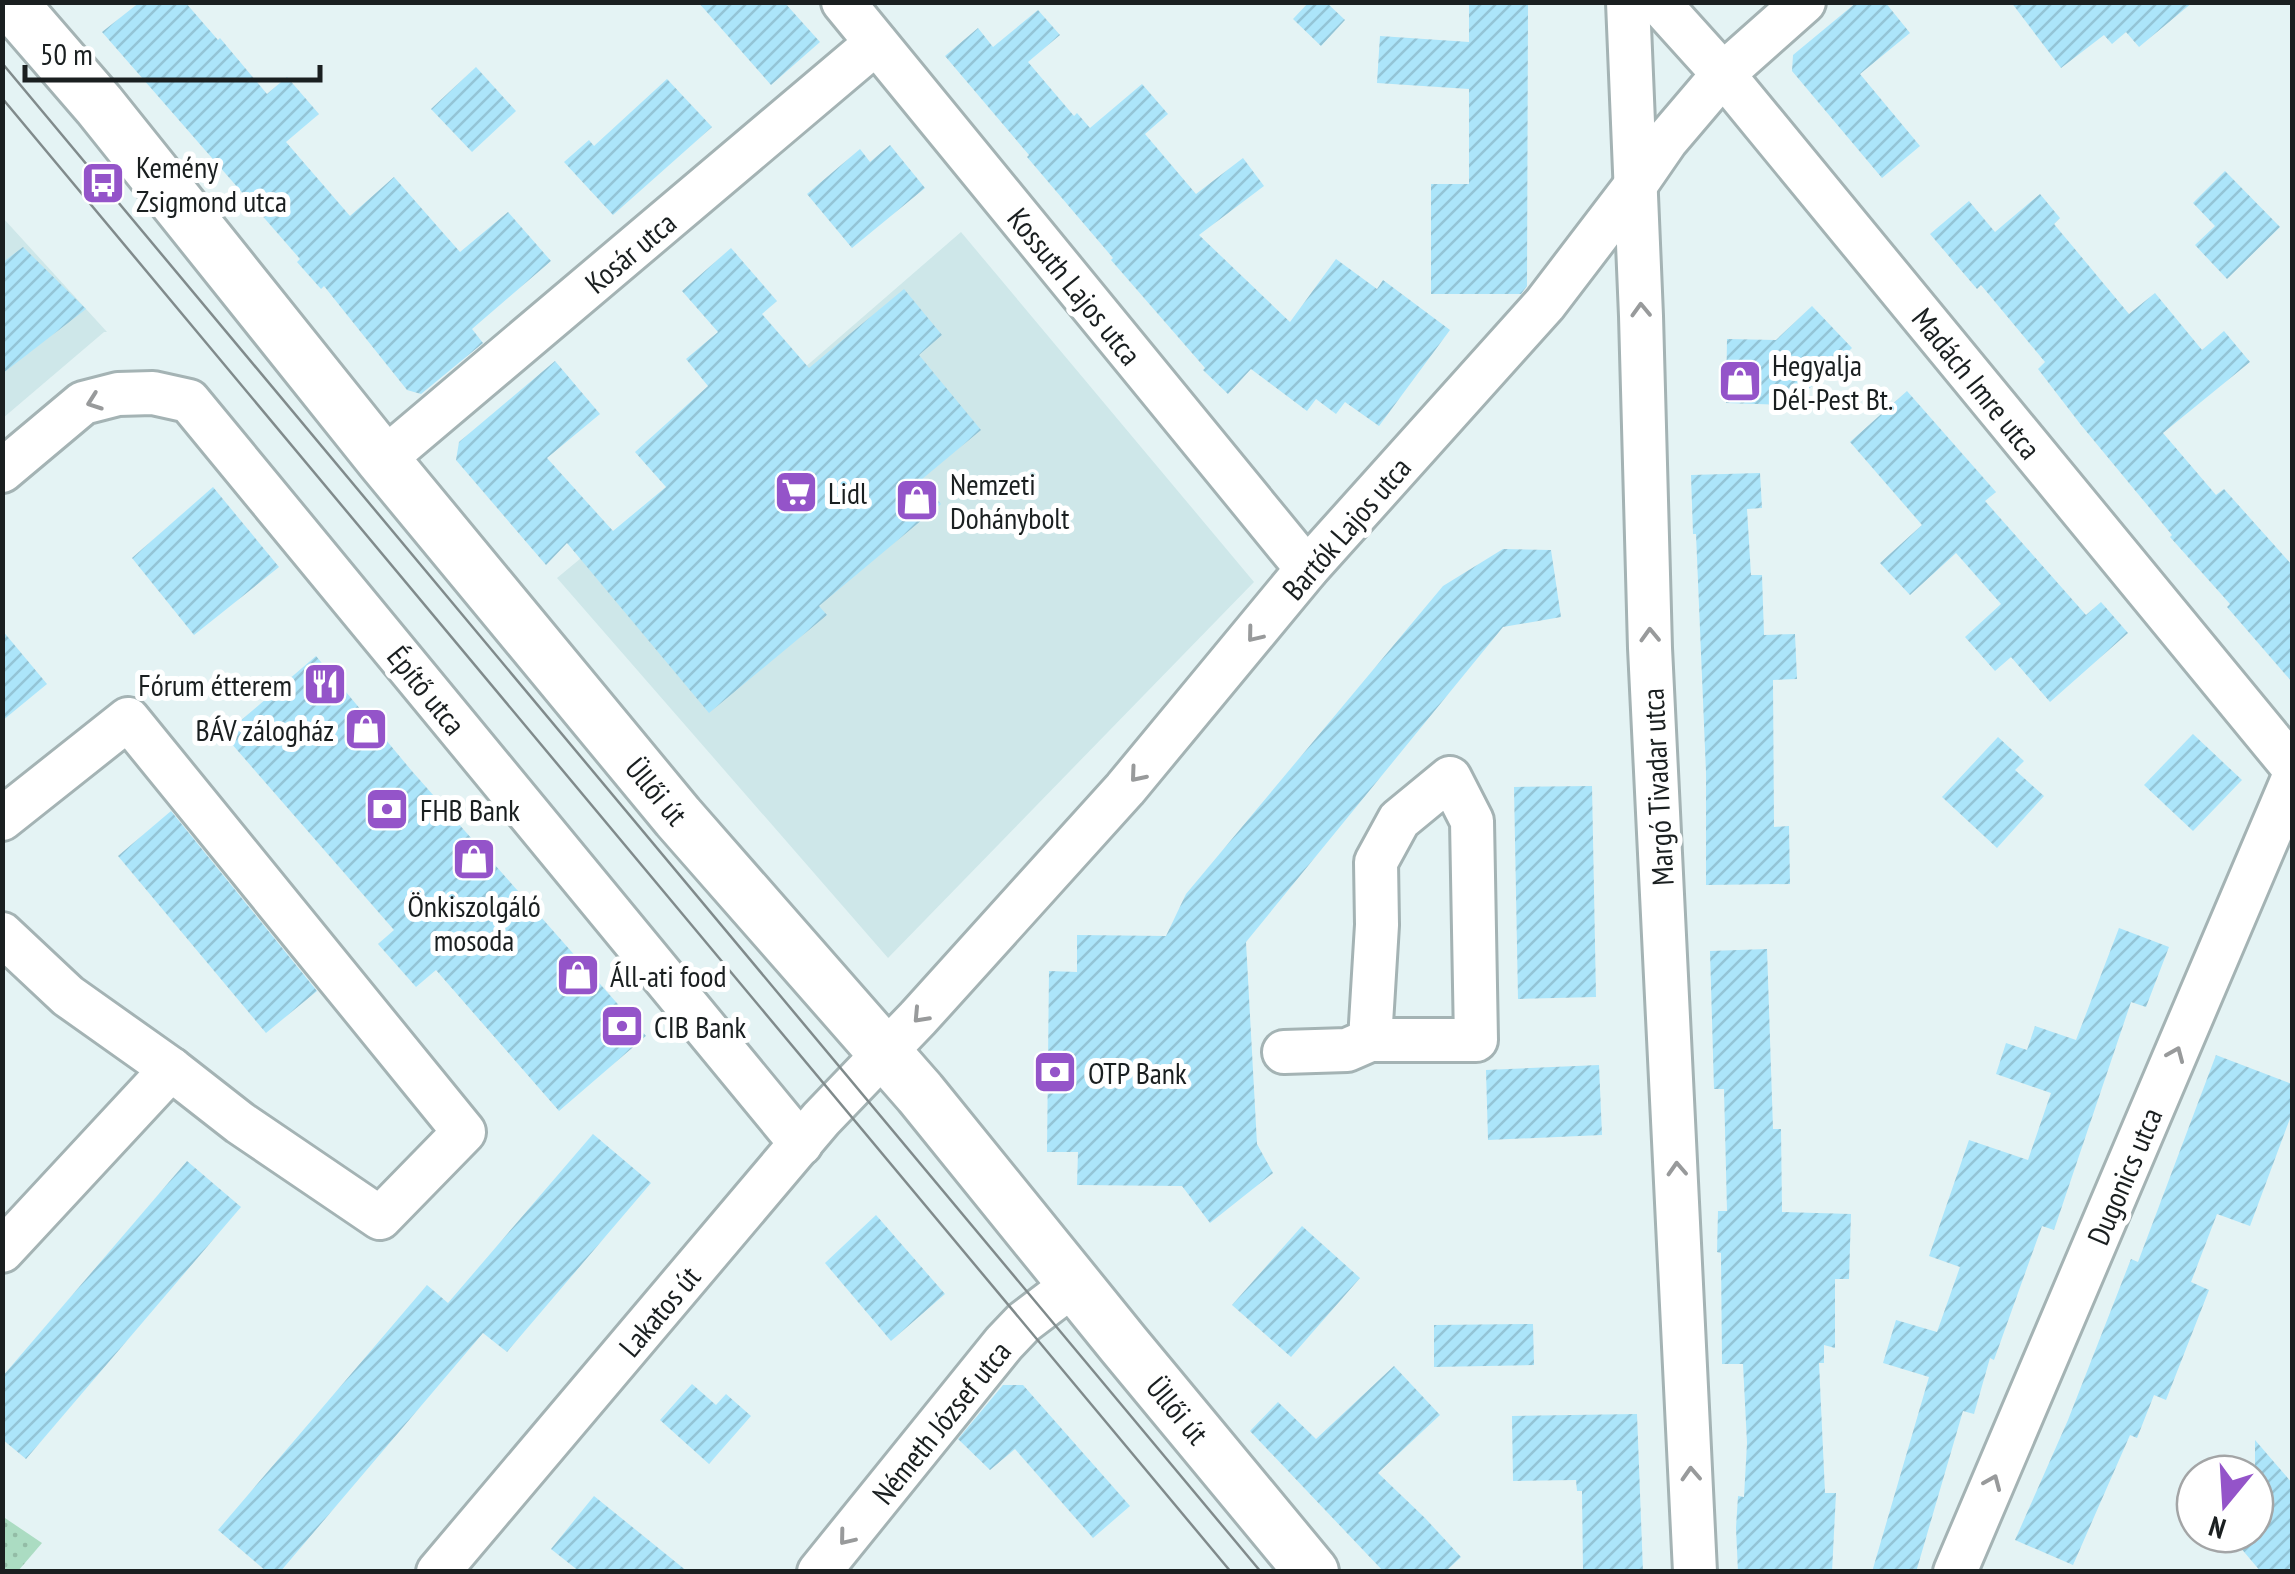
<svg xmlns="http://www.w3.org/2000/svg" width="2295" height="1574" font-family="'PT Sans Narrow',sans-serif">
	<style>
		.built { fill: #cee7e9 }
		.park { fill: url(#park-dots) }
		.building { fill: url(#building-hatch) }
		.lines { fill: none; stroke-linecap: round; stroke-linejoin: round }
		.minor-casing { stroke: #a4b3b4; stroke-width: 48 }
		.major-casing { stroke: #a4b3b4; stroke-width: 58 }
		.minor { stroke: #fff; stroke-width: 42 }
		.major { stroke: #fff; stroke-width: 52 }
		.tram { stroke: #818b8c; stroke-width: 2.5 }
		.oneway { stroke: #989a9b }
		.labels { text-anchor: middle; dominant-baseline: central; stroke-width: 10; stroke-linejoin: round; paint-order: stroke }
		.poi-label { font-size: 30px; fill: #1a1f20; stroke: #fff; text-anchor: start }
		.street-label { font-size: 30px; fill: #1a1f20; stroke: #fff }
	</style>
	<defs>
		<pattern id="park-dots" width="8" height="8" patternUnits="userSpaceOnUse" patternTransform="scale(2.5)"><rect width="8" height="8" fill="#abdcc2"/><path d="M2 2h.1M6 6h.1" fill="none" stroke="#93bca6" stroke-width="1.8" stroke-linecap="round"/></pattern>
		<pattern id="building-hatch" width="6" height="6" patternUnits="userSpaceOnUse" patternTransform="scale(2.5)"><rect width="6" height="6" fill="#ace5fa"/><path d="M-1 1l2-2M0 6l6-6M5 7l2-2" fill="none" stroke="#93c4d6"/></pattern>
	</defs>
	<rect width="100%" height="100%" fill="#e4f3f4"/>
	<g class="built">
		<polygon points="3,218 107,332 104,332 3,418"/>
		<polygon points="961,232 1254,582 888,958 557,578 668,486"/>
	</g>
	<polygon class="park" points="2,1516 42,1543 18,1571 3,1571"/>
	<g class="building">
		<polygon points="140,2 185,2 218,40 220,38 267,94 287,77 319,114 286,142 350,216 394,177 460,252 508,212 551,261 472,329 483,343 421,394 407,390 324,286 321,289 297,262 300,259 102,32"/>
		<polygon points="698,2 784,2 820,42 771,85"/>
		<polygon points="1309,2 1326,2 1345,20 1321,46 1293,19"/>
		<polygon points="1469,2 1528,2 1527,286 1521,294 1431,294 1431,184 1469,184 1469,89 1377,83 1380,36 1469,42"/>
		<polygon points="1857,2 1885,2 1910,33 1860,74 1920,146 1882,178 1792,71 1793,55"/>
		<polygon points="2011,2 2193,2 2139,47 2126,32 2112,44 2104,35 2061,68"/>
		<polygon points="1038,10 1060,35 1028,62 1074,116 1077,113 1090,128 1142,84 1168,114 1145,134 1196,194 1243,158 1264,186 1199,235 1290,322 1336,259 1377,289 1383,280 1450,330 1379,426 1345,402 1336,414 1316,399 1307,411 1251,369 1228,394 1203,370 1205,368 1111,260 1113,258 1027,157 1029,155 945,56 978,28 993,47"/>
		<polygon points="476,67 516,111 472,152 431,109"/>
		<polygon points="667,79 712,127 613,215 564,162 589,140 594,146"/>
		<polygon points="890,145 925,188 852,248 807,194 860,149 870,162"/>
		<polygon points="2225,171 2280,227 2227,279 2195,245 2215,226 2193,203"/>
		<polygon points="2040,194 2060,218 2054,224 2129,314 2155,293 2202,350 2224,331 2250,362 2163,433 2216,495 2224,489 2292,565 2292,682 2227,607 2230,604 2170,537 2172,535 2081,425 2038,369 2045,362 1981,285 1977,289 1930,234 1969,201 1995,232"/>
		<polygon points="23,247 86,309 2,374 2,263"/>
		<polygon points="731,248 777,301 762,314 809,368 904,289 942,335 919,355 981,430 921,480 941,504 819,606 827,615 709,713 567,543 546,565 456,460 459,442 555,361 600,414 547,458 613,531 666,487 635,452 708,386 686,359 718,332 682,291"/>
		<polygon points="1812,306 1852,348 1792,405 1726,403 1727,339 1776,340"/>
		<polygon points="1907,391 1996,492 1985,501 2086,615 2101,602 2128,633 2050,702 2011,657 1995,671 1965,637 2001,604 1956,553 1910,595 1880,563 1922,525 1850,442"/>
		<polygon points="1760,473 1762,508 1747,509 1751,575 1762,575 1764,635 1795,634 1797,679 1773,680 1774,827 1789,826 1790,884 1706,885 1706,772 1696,534 1693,534 1691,475"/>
		<polygon points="213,487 279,567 194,635 132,558"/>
		<polygon points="1503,549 1551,550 1561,617 1503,627 1246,942 1257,1144 1273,1173 1210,1223 1182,1186 1077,1185 1078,1152 1047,1152 1049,971 1077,972 1077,935 1166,936 1186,894 1443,586"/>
		<polygon points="2,630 47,684 2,721"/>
		<polygon points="316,656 411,770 646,1036 559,1111 436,970 416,987 378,944 394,930 224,735"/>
		<polygon points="2193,734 2242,780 2193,831 2144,785"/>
		<polygon points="1998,737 2024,761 2015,770 2044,796 1997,848 1942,797"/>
		<polygon points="1592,786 1596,997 1518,999 1514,787"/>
		<polygon points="171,811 317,991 266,1033 118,856"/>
		<polygon points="2119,928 2169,947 2146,1007 2131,1002 2054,1230 2042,1226 1994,1360 1990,1358 1974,1414 1963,1411 1916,1572 1872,1572 1929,1377 1883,1363 1896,1320 1937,1332 1960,1267 1929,1256 1969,1140 2028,1160 2051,1093 1996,1074 2006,1043 2027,1050 2035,1026 2076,1040"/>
		<polygon points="1767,949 1773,1129 1781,1129 1782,1212 1851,1214 1849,1279 1835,1279 1835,1348 1824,1345 1824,1363 1819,1363 1825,1493 1836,1493 1832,1572 1738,1572 1736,1528 1738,1496 1744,1497 1747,1443 1743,1364 1722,1364 1721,1253 1717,1252 1718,1211 1727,1211 1724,1089 1714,1089 1710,951"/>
		<polygon points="2216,1055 2292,1084 2292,1113 2250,1226 2217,1214 2191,1282 2209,1290 2166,1400 2154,1395 2137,1438 2130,1435 2073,1565 2015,1540 2068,1420 2131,1259 2138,1262"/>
		<polygon points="1599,1065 1602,1135 1488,1140 1486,1070"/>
		<polygon points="593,1134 651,1183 507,1352 483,1333 280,1572 267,1572 218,1530 427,1285 448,1303"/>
		<polygon points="187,1161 241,1207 26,1459 2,1439 2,1377"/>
		<polygon points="876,1215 945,1294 891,1341 825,1263"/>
		<polygon points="1302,1226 1360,1278 1291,1357 1232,1305"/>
		<polygon points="1533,1324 1534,1365 1434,1367 1434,1325"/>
		<polygon points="1394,1366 1440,1415 1378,1473 1425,1518 1461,1557 1445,1572 1384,1572 1250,1431 1278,1402 1316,1439"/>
		<polygon points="692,1384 716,1405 726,1394 751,1416 709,1464 660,1420"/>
		<polygon points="1003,1385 1023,1385 1130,1506 1093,1538 1015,1449 990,1470 958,1439"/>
		<polygon points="1637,1414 1643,1572 1583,1572 1582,1491 1577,1491 1576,1480 1513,1481 1512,1416"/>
		<polygon points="2255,1440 2292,1483 2292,1572 2261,1572 2229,1534 2255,1534"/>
		<polygon points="594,1496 688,1572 580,1572 551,1549"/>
	</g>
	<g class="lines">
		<g class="minor-casing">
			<g id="minor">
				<polyline points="843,2 1307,569"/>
				<polyline points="1628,2 1641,316 1650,648 1695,1572"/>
				<polyline points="1658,2 1723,74 2292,766"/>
				<polyline points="383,460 876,43"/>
				<polyline points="2,471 83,403 118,394 153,393 189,401 801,1144"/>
				<polyline points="2,819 128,719 464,1132 380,1218 240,1123 171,1069 68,996 2,934"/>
				<polyline points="1284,1052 1347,1050 1370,1040 1476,1040 1472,821 1450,778 1399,820 1376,862 1377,925 1370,1040"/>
				<polyline points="2,1251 171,1069"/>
				<polyline points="438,1572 821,1119 918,1018 1125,789 1307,569 1545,304 1635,186 1666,141 1723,74 1804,2"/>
				<polyline points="819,1572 1004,1343 1024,1322 1074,1284"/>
				<polyline points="1955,1572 2292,781"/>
			</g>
		</g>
		<g class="major-casing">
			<polyline id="major" points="10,2 99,105 383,460 678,817 920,1093 1124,1345 1312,1572"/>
		</g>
		<use href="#minor" class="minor"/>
		<use href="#major" class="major"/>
		<g class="tram">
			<polyline points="2,63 1261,1572"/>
			<polyline points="2,98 1231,1572"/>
		</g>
	</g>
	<defs><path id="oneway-chevron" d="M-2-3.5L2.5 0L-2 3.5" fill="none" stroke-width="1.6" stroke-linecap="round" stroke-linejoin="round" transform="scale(2.5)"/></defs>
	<g class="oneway">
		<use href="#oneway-chevron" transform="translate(1641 310) rotate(-92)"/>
		<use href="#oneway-chevron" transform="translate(94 402) rotate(160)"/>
		<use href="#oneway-chevron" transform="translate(1254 635) rotate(129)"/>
		<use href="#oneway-chevron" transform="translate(1650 635) rotate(-92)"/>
		<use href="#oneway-chevron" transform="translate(1137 775) rotate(130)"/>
		<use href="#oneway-chevron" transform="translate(920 1016) rotate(133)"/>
		<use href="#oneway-chevron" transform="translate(2176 1054) rotate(-67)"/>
		<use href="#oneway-chevron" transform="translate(1677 1169) rotate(-93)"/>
		<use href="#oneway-chevron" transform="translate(1691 1474) rotate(-93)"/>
		<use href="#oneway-chevron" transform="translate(1993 1482) rotate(-67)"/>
		<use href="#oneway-chevron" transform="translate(846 1538) rotate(129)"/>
	</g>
	<defs>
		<g id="bus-square" transform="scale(2.25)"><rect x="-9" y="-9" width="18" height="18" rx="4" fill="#9454c9" stroke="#fff"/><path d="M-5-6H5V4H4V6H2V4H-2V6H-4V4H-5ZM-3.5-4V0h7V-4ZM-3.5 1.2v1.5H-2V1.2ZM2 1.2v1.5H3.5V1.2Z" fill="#fff"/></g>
		<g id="shop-square" transform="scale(2.25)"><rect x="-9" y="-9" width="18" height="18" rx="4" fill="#9454c9" stroke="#fff"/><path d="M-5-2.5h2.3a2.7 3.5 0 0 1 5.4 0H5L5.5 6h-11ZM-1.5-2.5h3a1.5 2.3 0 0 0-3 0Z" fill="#fff"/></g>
		<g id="supermarket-square" transform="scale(2.25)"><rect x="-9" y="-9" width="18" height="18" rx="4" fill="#9454c9" stroke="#fff"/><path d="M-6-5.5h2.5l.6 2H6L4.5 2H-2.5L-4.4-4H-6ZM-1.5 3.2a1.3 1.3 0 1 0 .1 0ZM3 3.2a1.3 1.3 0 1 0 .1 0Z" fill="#fff"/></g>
		<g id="restaurant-square" transform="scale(2.25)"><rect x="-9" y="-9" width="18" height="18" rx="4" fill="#9454c9" stroke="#fff"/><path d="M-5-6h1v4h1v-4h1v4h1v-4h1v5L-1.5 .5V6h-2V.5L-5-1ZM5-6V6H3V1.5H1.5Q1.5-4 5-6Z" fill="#fff"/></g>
		<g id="bank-square" transform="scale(2.25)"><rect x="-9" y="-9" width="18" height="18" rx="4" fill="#9454c9" stroke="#fff"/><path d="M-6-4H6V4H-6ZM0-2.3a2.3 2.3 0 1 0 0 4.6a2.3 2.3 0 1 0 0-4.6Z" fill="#fff"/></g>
	</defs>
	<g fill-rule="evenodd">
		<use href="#bus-square" x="103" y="183"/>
		<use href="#shop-square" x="1740" y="381"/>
		<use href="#supermarket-square" x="796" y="492"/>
		<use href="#shop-square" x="917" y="500"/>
		<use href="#restaurant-square" x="325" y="684"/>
		<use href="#shop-square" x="366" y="729"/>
		<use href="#bank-square" x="387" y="809"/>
		<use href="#shop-square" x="474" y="859"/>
		<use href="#shop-square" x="578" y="975"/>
		<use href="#bank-square" x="622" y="1026"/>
		<use href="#bank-square" x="1055" y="1072"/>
	</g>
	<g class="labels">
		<g class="poi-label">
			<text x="136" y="166">Kemény<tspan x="136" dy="34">Zsigmond utca</tspan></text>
			<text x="1772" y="364">Hegyalja<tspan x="1772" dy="34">Dél-Pest Bt.</tspan></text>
			<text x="950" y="483">Nemzeti<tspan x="950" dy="34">Dohánybolt</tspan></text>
			<text x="828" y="492">Lidl</text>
			<text x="292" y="684" text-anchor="end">Fórum étterem</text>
			<text x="334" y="729" text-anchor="end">BÁV zálogház</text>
			<text x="420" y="809">FHB Bank</text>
			<text x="474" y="905" text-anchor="middle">Önkiszolgáló<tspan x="474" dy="34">mosoda</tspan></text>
			<text x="610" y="975">Áll-ati food</text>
			<text x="654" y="1026">CIB Bank</text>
			<text x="1088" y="1072">OTP Bank</text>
		</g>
		<g class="street-label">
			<text transform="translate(630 252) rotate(-40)">Kosár utca</text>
			<text transform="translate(1075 286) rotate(51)">Kossuth Lajos utca</text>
			<text transform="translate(1977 383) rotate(51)">Madách Imre utca</text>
			<text transform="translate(1346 528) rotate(-49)">Bartók Lajos utca</text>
			<text transform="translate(427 690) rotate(51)">Építő utca</text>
			<text transform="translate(1657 787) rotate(-93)">Margó Tivadar utca</text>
			<text transform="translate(657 791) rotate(50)">Üllői út</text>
			<text transform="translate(2124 1176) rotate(-67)">Dugonics utca</text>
			<text transform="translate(659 1311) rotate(-50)">Lakatos út</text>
			<text transform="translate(1178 1410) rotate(50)">Üllői út</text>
			<text transform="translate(941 1422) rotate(-51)">Németh József utca</text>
		</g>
	</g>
	<rect width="2295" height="1574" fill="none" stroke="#1a1f20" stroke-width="10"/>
	<g transform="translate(2225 1504) rotate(198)"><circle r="48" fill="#ffffff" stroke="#a3a5a6" stroke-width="2.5"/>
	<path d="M0-8L18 38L0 25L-18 38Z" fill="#9454c9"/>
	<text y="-15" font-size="28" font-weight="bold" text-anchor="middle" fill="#1a1f20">N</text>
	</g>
	<path d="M25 65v15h295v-15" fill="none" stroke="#1a1f20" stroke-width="5"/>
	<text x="40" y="65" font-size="30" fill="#1a1f20" stroke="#ffffff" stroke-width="8" paint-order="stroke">50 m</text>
</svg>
